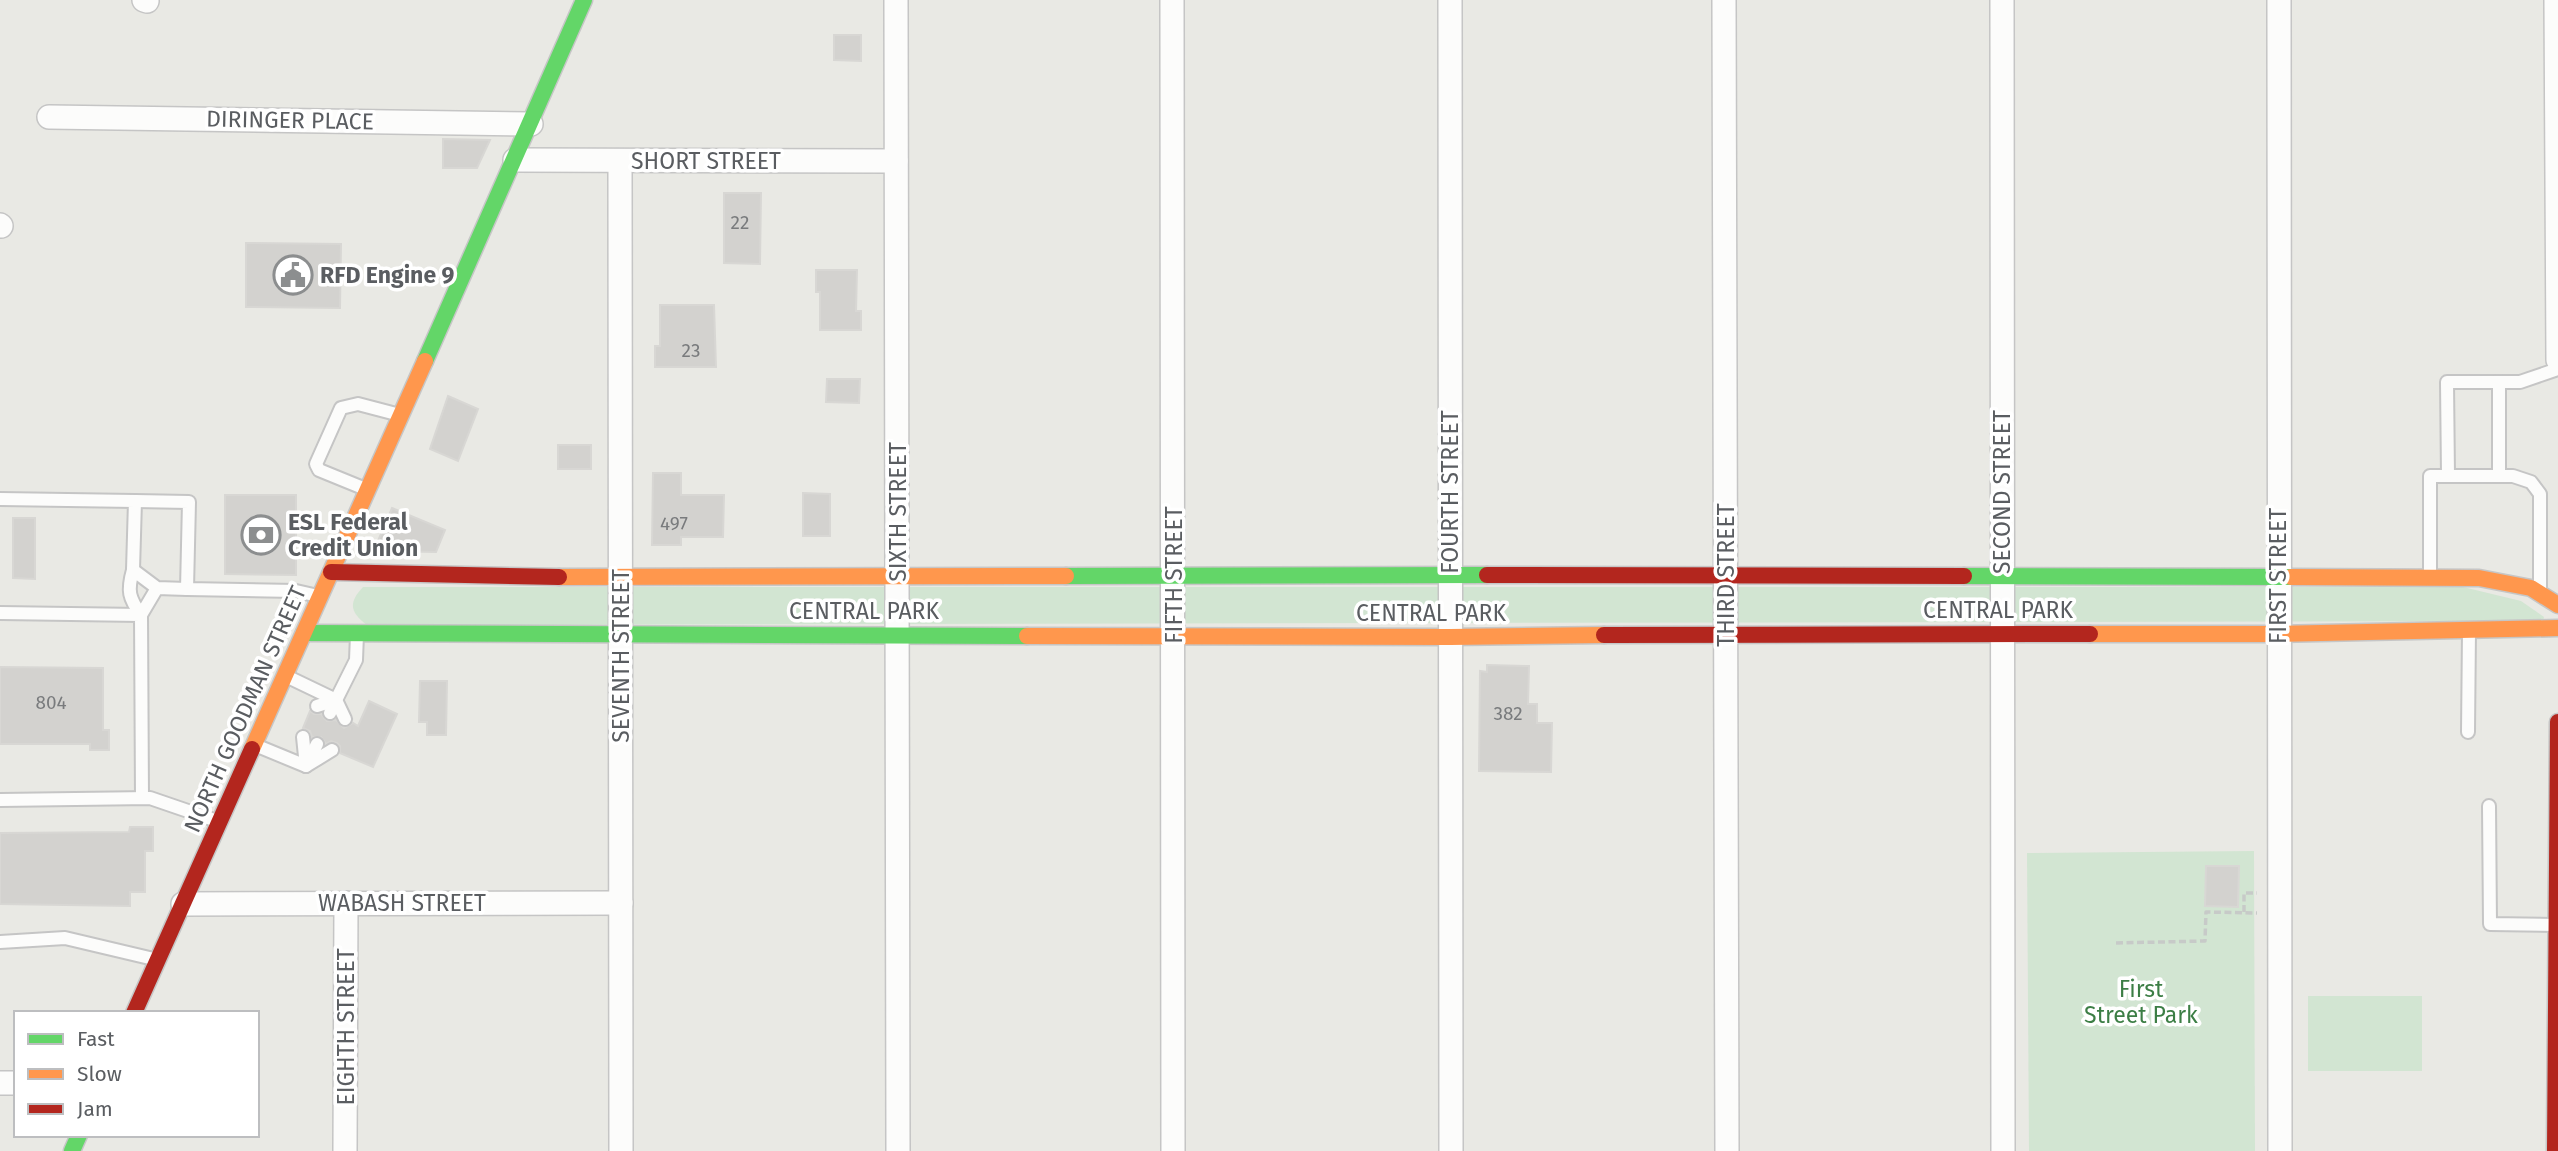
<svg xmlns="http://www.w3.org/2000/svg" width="2558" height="1151" font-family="'Fira Sans',sans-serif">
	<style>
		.green { fill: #d2e5d2 }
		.building { fill: #d3d2cf; stroke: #d8d7d4; stroke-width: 2 }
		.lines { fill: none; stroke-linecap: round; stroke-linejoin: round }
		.lane-casing { stroke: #c5c5c5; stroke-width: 16 }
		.street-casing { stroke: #c5c5c5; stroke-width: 26 }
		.fast-casing { stroke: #c6c6c6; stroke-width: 19 }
		.slow-casing { stroke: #c6c6c6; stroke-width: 19 }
		.jam-casing { stroke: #c6c6c6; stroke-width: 19 }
		.path { stroke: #c7cac8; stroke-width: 3.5; stroke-dasharray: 7 3.5; stroke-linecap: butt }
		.lane { stroke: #fcfcfb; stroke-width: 12 }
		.street { stroke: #fcfcfb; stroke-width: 23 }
		.fast { stroke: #63d668; stroke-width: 16 }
		.slow { stroke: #ff974d; stroke-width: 16 }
		.jam { stroke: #b3261e; stroke-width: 16 }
		.labels { text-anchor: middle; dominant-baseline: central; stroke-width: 7; stroke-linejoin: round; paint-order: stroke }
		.number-label { font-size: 19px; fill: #797b7d }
		.street-label { font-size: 23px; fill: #5a5d61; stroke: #fff }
		.poi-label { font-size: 23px; font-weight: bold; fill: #5a5d61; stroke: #fff; text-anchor: start }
		.park-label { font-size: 23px; fill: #3c7e45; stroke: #fff }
	</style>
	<rect width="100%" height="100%" fill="#e9e9e4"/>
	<g class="green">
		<path d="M363,587H2463L2521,601L2544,617L2543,621L367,625C350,612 348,603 363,587Z"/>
		<polygon points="2254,851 2255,1151 2029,1151 2027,853"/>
		<rect x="2308" y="996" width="114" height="75"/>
	</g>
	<g class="building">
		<polygon points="834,35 861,35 861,61 834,60"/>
		<polygon points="443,139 490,140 477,168 443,168"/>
		<polygon points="724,193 761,193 760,264 724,263"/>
		<polygon points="246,243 341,244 340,308 246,307"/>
		<polygon points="816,270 857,270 856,311 861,311 861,330 820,330 820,292 816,292"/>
		<polygon points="660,305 714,305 716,367 655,367 655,346 660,346"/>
		<polygon points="827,379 860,379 859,403 826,402"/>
		<polygon points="448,396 478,409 458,461 430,449"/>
		<rect x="558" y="445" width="33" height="24"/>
		<polygon points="653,473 681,473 681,495 724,495 723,537 681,537 681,545 652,545"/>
		<polygon points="803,493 830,494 830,536 803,536"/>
		<polygon points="225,495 296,495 296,575 225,574"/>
		<polygon points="392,508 445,530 436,552 384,551 378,541"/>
		<polygon points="13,518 35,518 35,579 13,578"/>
		<polygon points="1487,665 1529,666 1528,704 1537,704 1537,723 1552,723 1551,772 1479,771 1480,671 1487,672"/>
		<polygon points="0,667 103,668 103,730 109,730 109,750 90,750 90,744 0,744"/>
		<polygon points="420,681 447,681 446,735 427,735 427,722 419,722"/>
		<polygon points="369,701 397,714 373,767 340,753 340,746 337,743 331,741 326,744 321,737 312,737 310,731 303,728 310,711 314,714 321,714 327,721 336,720 344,728 353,723 358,726"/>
		<polygon points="130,827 153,827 153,851 145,851 145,892 130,892 130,906 0,904 0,833 129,832"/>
		<polygon points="2206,866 2239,866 2238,907 2205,906"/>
	</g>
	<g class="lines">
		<g class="lane-casing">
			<g id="lane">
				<polyline points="2448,476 2447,382 2520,382 2558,369"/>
				<polyline points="2499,476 2499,382"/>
				<polyline points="368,490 319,470 316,464 341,408 358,404 400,415"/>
				<polyline points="0,499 135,501 133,570"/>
				<polyline points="135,501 189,502 187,589 296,591 318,596"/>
				<polyline points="2430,576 2430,476 2513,476 2531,482 2540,494 2540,591"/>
				<path d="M157,588L141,615C129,598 127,591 133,570L157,588L187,589"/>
				<polyline points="0,613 141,615 142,798"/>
				<polyline points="286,676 336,700"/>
				<polyline points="317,706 336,700 356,660 357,634"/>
				<polyline points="330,713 336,700 345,719"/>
				<polyline points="2468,732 2469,631"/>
				<polyline points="317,744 306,766 332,750"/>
				<polyline points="255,745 306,766 303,737"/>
				<polyline points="0,800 150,798 220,822"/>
				<polyline points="2489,806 2490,924 2555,925"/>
				<polyline points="0,942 65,938 158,960"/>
			</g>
		</g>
		<g class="street-casing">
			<g id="street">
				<polyline points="144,0 147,1"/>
				<polyline points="896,0 898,1151"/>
				<polyline points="1172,0 1173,1151"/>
				<polyline points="1450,0 1451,1151"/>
				<polyline points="1724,0 1727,1151"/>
				<polyline points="2002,0 2003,1151"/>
				<polyline points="2279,0 2280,1151"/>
				<polyline points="2556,0 2558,360"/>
				<polyline points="49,117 531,124"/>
				<polyline points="515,160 896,161"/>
				<polyline points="620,161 621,1151"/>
				<polyline points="0,225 1,226"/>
				<polyline points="183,904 621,903"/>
				<polyline points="0,1083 16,1083"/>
				<polyline points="345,1151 346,903"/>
			</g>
		</g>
		<g class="fast-casing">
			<g id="fast">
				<polyline points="425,361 584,0"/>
				<polyline points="1066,576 1487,575"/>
				<polyline points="1964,576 2291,577"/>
				<polyline points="304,633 1027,636"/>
				<polyline points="72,1151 79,1135"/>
			</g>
		</g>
		<g class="slow-casing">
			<g id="slow">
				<polyline points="559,577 1066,576"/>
				<polyline points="2291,577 2479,578 2531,588 2558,605"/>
				<polyline points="2090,634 2278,634 2558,628"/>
				<polyline points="1027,636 1450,637 1604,635"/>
				<polyline points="252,749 425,361"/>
			</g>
		</g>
		<g class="jam-casing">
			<g id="jam">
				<polyline points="331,572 559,577"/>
				<polyline points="1487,575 1964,576"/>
				<polyline points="1604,635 2090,634"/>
				<polyline points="134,1013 252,749"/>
				<polyline points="2555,1151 2558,722"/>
			</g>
		</g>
		<g class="path">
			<polyline points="2244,912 2244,893 2257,893"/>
			<polyline points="2116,943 2205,941 2206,912 2257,913"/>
		</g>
		<use href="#lane" class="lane"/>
		<use href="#street" class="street"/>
		<use href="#fast" class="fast"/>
		<use href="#slow" class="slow"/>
		<use href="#jam" class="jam"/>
	</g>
	<defs>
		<g id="civic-ring" transform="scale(2.0125)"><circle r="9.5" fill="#fff" stroke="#8c8e8f" stroke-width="1.5"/><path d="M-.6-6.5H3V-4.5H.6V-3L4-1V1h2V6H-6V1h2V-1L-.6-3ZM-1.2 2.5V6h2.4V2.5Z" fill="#8c8e8f"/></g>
		<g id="bank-ring" transform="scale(2.0125)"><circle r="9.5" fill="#fff" stroke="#8c8e8f" stroke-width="1.5"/><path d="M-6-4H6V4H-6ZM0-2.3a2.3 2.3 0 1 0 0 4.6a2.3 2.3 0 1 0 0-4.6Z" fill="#8c8e8f"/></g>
	</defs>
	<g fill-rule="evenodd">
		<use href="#civic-ring" x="293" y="275"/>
		<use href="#bank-ring" x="261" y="535"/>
	</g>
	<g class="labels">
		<g class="number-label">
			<text x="740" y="222">22</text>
			<text x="691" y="350">23</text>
			<text x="674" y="523">497</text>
			<text x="51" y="702">804</text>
			<text x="1508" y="713">382</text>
		</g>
		<g class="street-label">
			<text transform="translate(290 120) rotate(1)">DIRINGER PLACE</text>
			<text x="706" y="161">SHORT STREET</text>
			<text transform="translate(1450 492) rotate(-90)">FOURTH STREET</text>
			<text transform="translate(2002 492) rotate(-90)">SECOND STREET</text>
			<text transform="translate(898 512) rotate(-90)">SIXTH STREET</text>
			<text transform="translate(1174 575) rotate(-90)">FIFTH STREET</text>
			<text transform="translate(1726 575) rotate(-90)">THIRD STREET</text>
			<text transform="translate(2278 576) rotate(-90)">FIRST STREET</text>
			<text x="1998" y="610">CENTRAL PARK</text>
			<text x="864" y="611">CENTRAL PARK</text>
			<text x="1431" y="613">CENTRAL PARK</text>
			<text transform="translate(621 656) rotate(-90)">SEVENTH STREET</text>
			<text transform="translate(245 709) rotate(-66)">NORTH GOODMAN STREET</text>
			<text x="402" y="903">WABASH STREET</text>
			<text transform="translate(346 1027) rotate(-90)">EIGHTH STREET</text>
		</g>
		<g class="poi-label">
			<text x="320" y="275">RFD Engine 9</text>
			<text x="288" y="522">ESL Federal<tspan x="288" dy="26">Credit Union</tspan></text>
		</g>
		<g class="park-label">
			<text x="2141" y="989">First<tspan x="2141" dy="26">Street Park</tspan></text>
		</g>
	</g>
	<rect x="14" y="1011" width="245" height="126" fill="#ffffff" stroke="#bdbec0" stroke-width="2"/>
	<rect x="28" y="1034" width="35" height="10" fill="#63d668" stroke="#bdbec0" stroke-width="2"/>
	<text x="77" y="1046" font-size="21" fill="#5a5d61">Fast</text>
	<rect x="28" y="1069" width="35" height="10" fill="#ff974d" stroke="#bdbec0" stroke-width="2"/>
	<text x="77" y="1081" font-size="21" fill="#5a5d61">Slow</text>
	<rect x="28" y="1104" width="35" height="10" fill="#b3261e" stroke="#bdbec0" stroke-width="2"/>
	<text x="77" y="1116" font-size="21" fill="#5a5d61">Jam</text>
</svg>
